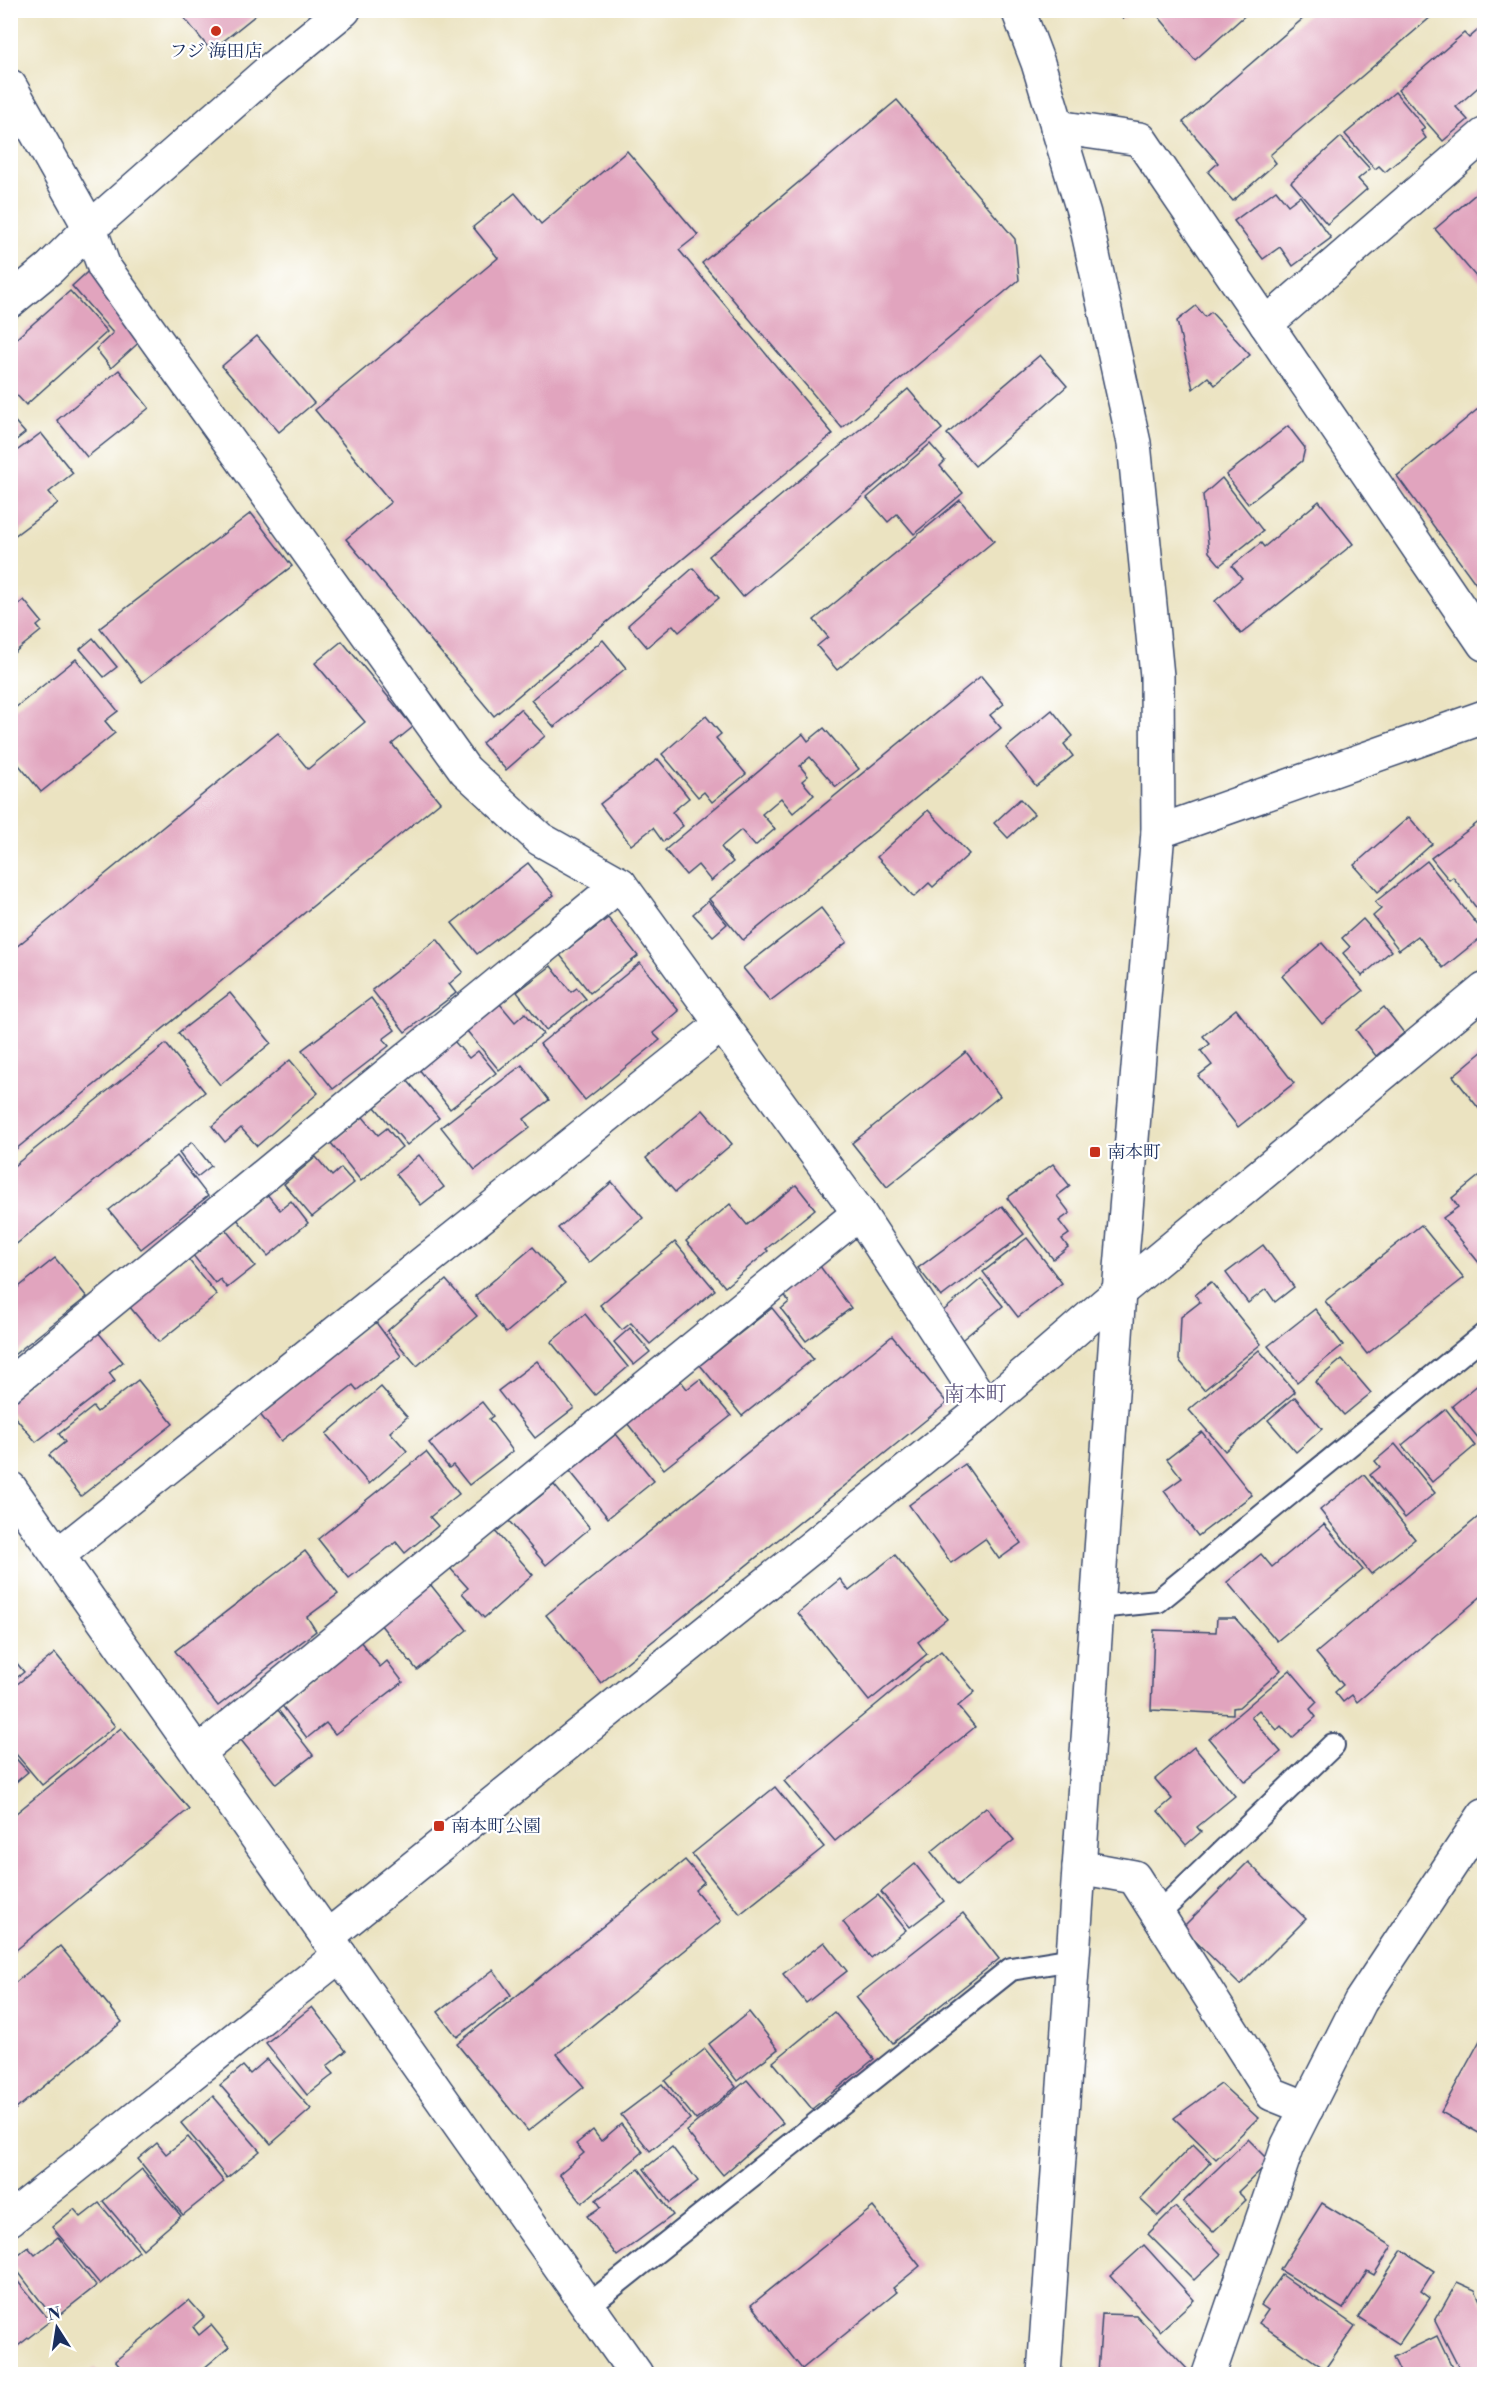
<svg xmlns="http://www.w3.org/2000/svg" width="1495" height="2385" font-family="'Libre Bodoni','Noto Serif JP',serif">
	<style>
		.building { fill: #e1a4be }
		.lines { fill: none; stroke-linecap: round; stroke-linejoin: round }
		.service-casing { stroke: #3a4a6d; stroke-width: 26 }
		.minor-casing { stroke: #3a4a6d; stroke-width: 36 }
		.tertiary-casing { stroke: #3a4a6d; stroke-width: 36 }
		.service { stroke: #fff; stroke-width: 22 }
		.minor { stroke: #fff; stroke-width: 33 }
		.tertiary { stroke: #fff; stroke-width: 33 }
		.poi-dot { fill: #c8321e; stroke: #fff; stroke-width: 2 }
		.labels { text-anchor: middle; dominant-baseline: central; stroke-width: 4.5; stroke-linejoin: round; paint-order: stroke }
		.poi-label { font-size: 18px; fill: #1b2f5e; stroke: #fff; text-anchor: start }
		.quarter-label { font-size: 21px; fill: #605880; stroke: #fff }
	</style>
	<rect width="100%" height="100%" fill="#fff"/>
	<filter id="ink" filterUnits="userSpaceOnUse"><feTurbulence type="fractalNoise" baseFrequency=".0167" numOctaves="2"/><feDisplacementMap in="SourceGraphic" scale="12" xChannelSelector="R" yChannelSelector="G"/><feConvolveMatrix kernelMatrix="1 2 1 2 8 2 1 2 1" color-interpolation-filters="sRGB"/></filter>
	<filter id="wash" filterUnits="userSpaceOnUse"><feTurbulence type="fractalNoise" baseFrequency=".008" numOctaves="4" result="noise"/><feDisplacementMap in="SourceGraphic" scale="24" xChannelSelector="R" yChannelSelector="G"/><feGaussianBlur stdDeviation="1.35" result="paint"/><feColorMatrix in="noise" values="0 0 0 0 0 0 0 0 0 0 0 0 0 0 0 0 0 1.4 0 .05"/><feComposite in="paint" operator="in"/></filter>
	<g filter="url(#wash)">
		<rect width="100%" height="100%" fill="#ebe3c1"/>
		<g id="blocks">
			<g class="building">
				<polygon points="178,10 262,10 211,51"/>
				<polygon points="1116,10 1133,10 1123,19"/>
				<polygon points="1153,10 1251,10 1195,60"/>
				<polygon points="1313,10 1439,10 1270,155 1276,163 1233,201 1208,172 1218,163 1183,122"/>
				<polygon points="1484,25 1484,82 1456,107 1468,120 1443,141 1398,90 1464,33 1469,38"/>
				<polygon points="1395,92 1425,128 1421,131 1426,138 1385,172 1379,166 1375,169 1345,134"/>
				<polygon points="897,100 1015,239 1019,280 842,428 702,263"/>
				<polygon points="1341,137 1370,169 1358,179 1367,189 1327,224 1291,182"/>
				<polygon points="627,151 698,235 679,250 833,434 494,716 346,539 391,502 315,410 498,258 473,227 515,193 541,224"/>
				<polygon points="1484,187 1484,286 1435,229"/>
				<polygon points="1276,190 1288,205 1300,196 1331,238 1293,266 1280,247 1263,259 1234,221"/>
				<polygon points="95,265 145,337 111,368 96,349 113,333 72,286"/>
				<polygon points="70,291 107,332 26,405 10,388 10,344"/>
				<polygon points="1196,306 1205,317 1211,312 1250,355 1215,385 1208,377 1193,389 1177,321"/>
				<polygon points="257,336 314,403 279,432 222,366"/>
				<polygon points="1040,355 1067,386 975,466 947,434"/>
				<polygon points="119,370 149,408 87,457 57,420"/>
				<polygon points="908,389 942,429 743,597 709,556"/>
				<polygon points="1484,404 1484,595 1397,476"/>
				<polygon points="10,416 25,433 10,445"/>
				<polygon points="1288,426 1305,448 1302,461 1248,504 1226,475"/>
				<polygon points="41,433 73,473 49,492 58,503 10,539 10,456"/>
				<polygon points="930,444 945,461 940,466 963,493 914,534 897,514 888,522 867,498"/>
				<polygon points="1222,478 1263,531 1220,565 1209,552 1203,495"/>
				<polygon points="960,500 994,541 837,670 817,646 828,637 814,620"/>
				<polygon points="1319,501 1353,544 1241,634 1215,601 1242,578 1232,566 1261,543 1264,547"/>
				<polygon points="251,513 292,566 142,682 100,628"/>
				<polygon points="693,568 719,598 679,632 673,625 647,647 628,625"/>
				<polygon points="10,594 19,604 24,600 42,622 37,626 41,631 10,656"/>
				<polygon points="93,638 117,667 104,677 80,649"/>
				<polygon points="603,640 626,668 554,727 531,700"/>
				<polygon points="342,641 413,727 392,744 440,802 10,1154 10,952 278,733 308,769 365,722 315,663"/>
				<polygon points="76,659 118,711 105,721 115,733 41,792 10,754 10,712"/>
				<polygon points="981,676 1004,704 990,715 1001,728 743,940 709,899"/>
				<polygon points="520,709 545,736 506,770 482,743"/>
				<polygon points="1052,710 1073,736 1064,744 1073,756 1036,786 1006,748"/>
				<polygon points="706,716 721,734 716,738 746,774 712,802 704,792 698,797 662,754"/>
				<polygon points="824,728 859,769 836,787 810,757 800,766 808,776 802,781 814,795 793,813 781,798 762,814 775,829 755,846 741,830 721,847 733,862 711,881 698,865 686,875 665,850 803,734 808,741"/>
				<polygon points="658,759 689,798 672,812 683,826 663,842 653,828 631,845 600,804"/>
				<polygon points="1020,799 1034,814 1008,838 994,823"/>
				<polygon points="928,810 969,854 933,887 929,883 914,897 877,857"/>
				<polygon points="1409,817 1432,844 1378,892 1354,865"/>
				<polygon points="1480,821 1484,827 1484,918 1453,877 1449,880 1431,858"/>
				<polygon points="1427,861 1484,933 1484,935 1443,968 1418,936 1399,950 1373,916 1381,909 1375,902"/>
				<polygon points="528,863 554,895 477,954 452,923"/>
				<polygon points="708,901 727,924 713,936 693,914"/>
				<polygon points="821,908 847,942 770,1001 743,968"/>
				<polygon points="608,918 638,956 590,993 560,955"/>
				<polygon points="1363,919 1391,951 1362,976 1343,953 1350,947 1342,938"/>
				<polygon points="437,939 463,972 449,984 456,993 405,1032 372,990"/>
				<polygon points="1322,943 1363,991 1322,1024 1282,976"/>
				<polygon points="640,963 679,1011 653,1033 660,1040 585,1100 540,1044"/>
				<polygon points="551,966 571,992 577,988 586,999 546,1030 517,992"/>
				<polygon points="230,993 271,1043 220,1085 178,1033"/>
				<polygon points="371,998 395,1030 383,1039 389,1046 333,1089 302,1050"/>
				<polygon points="500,1004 515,1022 525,1013 543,1034 499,1070 467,1031"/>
				<polygon points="1384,1007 1404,1033 1376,1056 1356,1030"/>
				<polygon points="1236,1009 1294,1083 1238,1127 1198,1076 1212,1065 1201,1051 1210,1044 1203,1036"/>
				<polygon points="454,1041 469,1058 478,1051 496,1073 450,1109 419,1069"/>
				<polygon points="166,1044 205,1092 14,1246 10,1241 10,1169"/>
				<polygon points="1484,1050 1484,1115 1453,1076"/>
				<polygon points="966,1052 1000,1096 887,1187 852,1143"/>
				<polygon points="290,1060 318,1093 257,1146 241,1128 225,1142 212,1126"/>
				<polygon points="522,1065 549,1100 524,1119 530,1128 475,1170 441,1127"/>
				<polygon points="407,1080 439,1118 407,1145 375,1107"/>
				<polygon points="703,1110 732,1144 675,1192 646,1158"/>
				<polygon points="363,1117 378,1135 387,1128 402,1147 361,1181 331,1143"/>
				<polygon points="192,1142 211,1166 197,1177 179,1153"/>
				<polygon points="419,1155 444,1187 421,1205 396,1174"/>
				<polygon points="177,1156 208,1196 141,1249 109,1210"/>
				<polygon points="316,1157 332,1176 341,1168 354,1183 312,1217 284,1184"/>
				<polygon points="1053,1164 1070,1186 1057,1196 1070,1213 1059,1221 1069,1234 1062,1239 1068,1247 1053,1259 1007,1198"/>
				<polygon points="1484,1172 1484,1269 1443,1218 1458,1207 1452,1198"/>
				<polygon points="612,1182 643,1218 589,1263 558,1228"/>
				<polygon points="796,1185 815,1209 766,1249 768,1251 725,1287 686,1241 730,1204 747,1225"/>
				<polygon points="266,1193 280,1210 291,1201 308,1223 268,1256 236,1218"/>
				<polygon points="1002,1206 1024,1234 941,1297 918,1268"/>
				<polygon points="1421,1225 1464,1278 1367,1354 1325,1301"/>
				<polygon points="225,1229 255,1266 227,1288 220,1279 215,1283 192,1254"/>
				<polygon points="1027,1238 1062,1283 1018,1317 983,1272"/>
				<polygon points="675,1242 715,1290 650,1344 631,1323 622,1330 600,1305"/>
				<polygon points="1263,1245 1294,1287 1275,1302 1266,1289 1248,1303 1226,1273"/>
				<polygon points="533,1247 565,1283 506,1333 475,1296"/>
				<polygon points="55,1258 87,1297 10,1358 10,1294"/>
				<polygon points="188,1259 217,1295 159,1342 129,1306"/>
				<polygon points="819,1265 851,1308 806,1341 781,1309 789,1302 783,1292"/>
				<polygon points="981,1279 1003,1306 958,1343 936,1317"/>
				<polygon points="446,1280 477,1316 417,1366 387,1331"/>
				<polygon points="1211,1282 1261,1344 1204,1390 1179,1360 1181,1317 1200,1302 1195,1295"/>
				<polygon points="772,1308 813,1359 742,1416 700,1365"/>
				<polygon points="1315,1309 1343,1345 1297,1382 1268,1346"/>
				<polygon points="585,1314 628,1367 595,1395 551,1342"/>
				<polygon points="375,1321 401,1356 357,1390 353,1385 281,1441 259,1413"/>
				<polygon points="630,1328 650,1352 634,1365 614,1342"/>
				<polygon points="97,1331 123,1362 109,1373 115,1381 36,1442 10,1411 10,1400"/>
				<polygon points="892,1336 947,1403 601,1683 546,1615"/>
				<polygon points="1259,1350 1295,1392 1225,1451 1189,1410"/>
				<polygon points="1342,1359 1371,1393 1344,1415 1315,1382"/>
				<polygon points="537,1361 574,1408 535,1438 498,1391"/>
				<polygon points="700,1379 731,1416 664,1469 627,1423 681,1381 687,1389"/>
				<polygon points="138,1380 173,1424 81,1496 49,1455 65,1442 59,1434 93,1407 97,1412"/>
				<polygon points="1479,1384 1484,1391 1484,1445 1452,1406"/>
				<polygon points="381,1387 407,1417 390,1432 407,1451 369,1484 326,1434"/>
				<polygon points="1295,1397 1322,1429 1296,1452 1268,1420"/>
				<polygon points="482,1402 493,1416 489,1419 513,1451 469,1485 453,1465 449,1468 429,1443"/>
				<polygon points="1446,1409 1475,1446 1432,1482 1402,1445"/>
				<polygon points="1202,1432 1252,1495 1198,1536 1164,1491 1182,1478 1167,1459"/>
				<polygon points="616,1434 654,1481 608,1518 570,1471"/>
				<polygon points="1395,1444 1435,1493 1405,1518 1370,1475 1380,1467 1375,1461"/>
				<polygon points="426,1452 459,1494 430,1517 438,1526 405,1553 396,1542 349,1578 318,1539"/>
				<polygon points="965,1464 1021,1543 999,1559 985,1539 951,1563 909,1505"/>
				<polygon points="1364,1475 1415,1539 1371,1574 1320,1510"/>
				<polygon points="554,1485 590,1528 546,1565 509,1521"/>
				<polygon points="1484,1512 1484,1594 1357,1702 1352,1695 1343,1702 1335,1692 1343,1685 1316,1653"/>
				<polygon points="1324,1524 1363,1570 1277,1641 1227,1582 1261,1554 1272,1567"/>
				<polygon points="494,1530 533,1575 484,1618 462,1593 468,1588 450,1568"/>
				<polygon points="305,1551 338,1594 307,1617 316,1631 218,1706 175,1651"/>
				<polygon points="895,1555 947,1619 918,1642 927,1654 869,1701 798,1613 840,1579 849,1591"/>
				<polygon points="430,1584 467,1630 417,1670 380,1624"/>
				<polygon points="1217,1618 1235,1618 1281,1670 1239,1707 1233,1708 1233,1714 1151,1710 1154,1630 1216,1632"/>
				<polygon points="360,1641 380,1667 387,1661 403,1682 335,1734 326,1723 307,1738 280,1703"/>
				<polygon points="941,1651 975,1692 958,1706 975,1727 835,1841 784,1781"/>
				<polygon points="55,1653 115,1726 42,1785 10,1747 10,1690"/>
				<polygon points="10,1655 24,1672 10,1683"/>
				<polygon points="1290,1670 1317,1702 1310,1709 1316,1717 1292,1738 1281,1726 1277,1730 1259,1710 1251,1717 1281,1752 1245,1782 1209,1739"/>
				<polygon points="278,1710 313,1755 276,1784 241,1740"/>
				<polygon points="121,1728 189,1809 10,1955 10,1818"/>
				<polygon points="1194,1747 1235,1796 1197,1827 1201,1832 1186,1845 1158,1811 1172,1799 1155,1779"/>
				<polygon points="10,1752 28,1772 10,1787"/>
				<polygon points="775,1787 824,1847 740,1914 692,1854"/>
				<polygon points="986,1807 1014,1840 958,1885 931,1852"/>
				<polygon points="685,1860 704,1882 695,1890 721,1921 557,2054 584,2087 528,2131 457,2044"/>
				<polygon points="1248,1862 1306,1919 1240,1985 1182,1928"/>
				<polygon points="915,1864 944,1901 910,1927 881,1892"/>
				<polygon points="878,1895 906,1930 871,1958 843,1922"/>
				<polygon points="963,1913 999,1959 893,2043 856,1997"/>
				<polygon points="824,1942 847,1971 806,2003 783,1974"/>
				<polygon points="60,1946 122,2022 10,2114 10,1987"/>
				<polygon points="493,1970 511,1995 457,2037 438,2012"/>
				<polygon points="312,2007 346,2051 327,2066 334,2074 307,2095 266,2043"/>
				<polygon points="749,2012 778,2049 737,2081 709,2044"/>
				<polygon points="834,2012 874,2059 812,2109 773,2062"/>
				<polygon points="1484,2033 1484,2136 1441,2112"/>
				<polygon points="705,2049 736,2087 696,2120 665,2081"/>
				<polygon points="267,2059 311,2109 271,2144 220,2085 243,2066 250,2074"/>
				<polygon points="747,2080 783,2123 723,2175 686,2131"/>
				<polygon points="662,2084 690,2119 650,2151 621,2115"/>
				<polygon points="1221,2084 1258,2118 1216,2159 1174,2118"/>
				<polygon points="213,2096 260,2151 227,2178 181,2123"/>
				<polygon points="621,2124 643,2152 582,2203 559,2174 584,2153 576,2144 593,2130 601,2141"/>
				<polygon points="188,2137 224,2182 183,2215 138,2159 157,2143 166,2154"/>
				<polygon points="1248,2139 1270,2161 1238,2192 1246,2200 1213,2232 1183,2202"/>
				<polygon points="1193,2144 1211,2162 1158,2216 1140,2199"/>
				<polygon points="672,2147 698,2181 670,2203 644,2169"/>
				<polygon points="142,2169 181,2216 143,2249 103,2201"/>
				<polygon points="639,2169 673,2215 617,2256 587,2216 601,2207 596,2200"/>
				<polygon points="99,2203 139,2251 100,2284 52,2227 74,2209 81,2217"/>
				<polygon points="1322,2203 1392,2246 1374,2275 1367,2271 1343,2309 1280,2270"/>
				<polygon points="873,2207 920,2266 893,2288 897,2292 802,2369 751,2305"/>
				<polygon points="1175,2207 1221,2254 1194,2280 1148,2234"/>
				<polygon points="58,2237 96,2286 54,2319 10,2261 28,2247 35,2255"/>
				<polygon points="1144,2245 1194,2300 1160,2331 1110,2276"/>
				<polygon points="1402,2250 1434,2271 1421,2291 1430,2298 1399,2344 1358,2317"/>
				<polygon points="10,2272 50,2321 10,2352"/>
				<polygon points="1282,2275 1355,2326 1325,2369 1259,2323 1268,2310 1261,2305"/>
				<polygon points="1457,2282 1475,2290 1484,2309 1484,2364 1465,2374 1462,2374 1435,2321"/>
				<polygon points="189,2300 204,2317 193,2327 199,2335 211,2325 229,2347 197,2374 126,2374 115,2361"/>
				<polygon points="1102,2314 1136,2315 1189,2371 1186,2374 1098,2374"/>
				<polygon points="1437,2336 1455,2374 1401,2374 1393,2357"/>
				<polygon points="95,2368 101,2374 88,2374"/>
			</g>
		</g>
	</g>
	<g filter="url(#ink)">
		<use href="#blocks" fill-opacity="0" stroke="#3a4a6d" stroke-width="1.5"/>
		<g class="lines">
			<g class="service-casing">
				<g id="service">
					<polyline points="1098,1607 1158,1601 1484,1335"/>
					<polyline points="1157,1915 1333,1745"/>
					<polyline points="589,2305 1011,1969 1073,1959"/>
				</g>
			</g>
			<g class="minor-casing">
				<g id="minor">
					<polyline points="10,86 90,228 104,267 465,770 540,839 620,884 859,1213 986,1407"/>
					<polyline points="1057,127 1140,139 1484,644"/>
					<polyline points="10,301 50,268 90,228 269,71 344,10"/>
					<polyline points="1266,324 1484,135"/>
					<polyline points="10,1384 620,884"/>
					<polyline points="58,1555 722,1024"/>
					<polyline points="198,1753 859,1213"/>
					<polyline points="1079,1867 1134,1877 1272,2094 1307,2108"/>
					<polyline points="327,1937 986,1407 1119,1292 1484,990"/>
					<polyline points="10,2219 340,1955"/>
					<polyline points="1209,2374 1288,2145 1360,2002 1484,1815"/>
				</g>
			</g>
			<g class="tertiary-casing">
				<g id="tertiary">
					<polyline points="1018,10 1038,63 1084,214 1134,443 1157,676 1158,832 1119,1292 1044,2374"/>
					<polyline points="1158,832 1484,717"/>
					<polyline points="10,1488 636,2374"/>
				</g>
			</g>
			<use href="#service" class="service"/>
			<use href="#minor" class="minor"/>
			<use href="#tertiary" class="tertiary"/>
		</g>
	</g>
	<g class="poi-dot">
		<circle cx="216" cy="31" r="6"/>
		<rect x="1089" y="1146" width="12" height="12" rx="3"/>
		<rect x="433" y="1820" width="12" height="12" rx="3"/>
	</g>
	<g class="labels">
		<g class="poi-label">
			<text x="216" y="51" text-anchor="middle">フジ 海田店</text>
			<text x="1107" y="1152">南本町</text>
			<text x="451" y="1826">南本町公園</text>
		</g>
		<g class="quarter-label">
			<text x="975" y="1395">南本町</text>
		</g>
	</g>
	<rect width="1495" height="2385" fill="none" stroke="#fff" stroke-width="36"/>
	<g transform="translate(57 2328) rotate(348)" stroke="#ffffff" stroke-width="4.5" paint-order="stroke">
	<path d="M0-4.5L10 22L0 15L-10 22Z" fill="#1b2f5e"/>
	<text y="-9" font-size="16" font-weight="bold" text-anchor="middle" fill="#1b2f5e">N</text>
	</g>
</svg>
